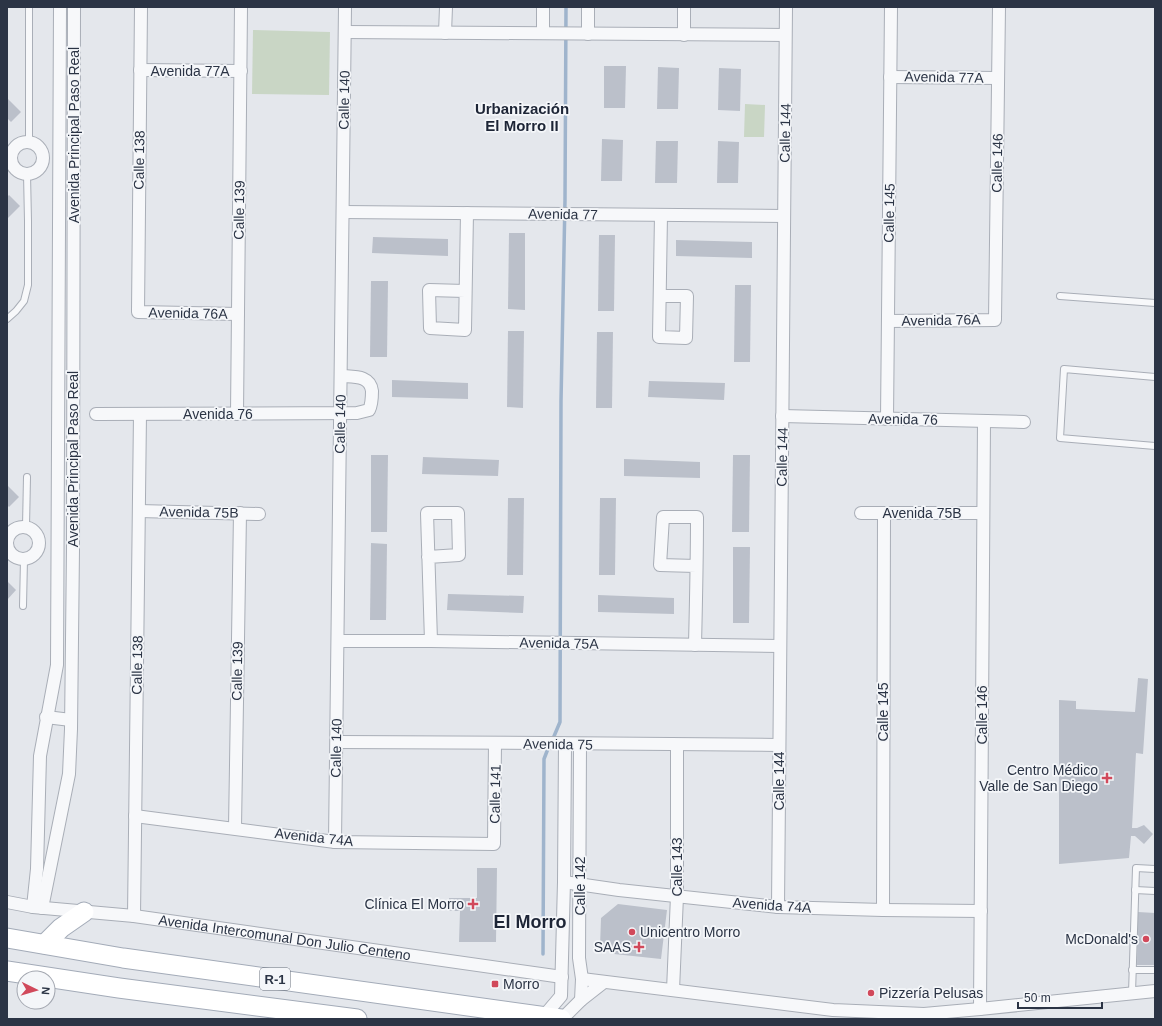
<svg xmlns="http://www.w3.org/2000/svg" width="1162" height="1026" font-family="Arial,sans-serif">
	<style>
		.green { fill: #c9d6c5 }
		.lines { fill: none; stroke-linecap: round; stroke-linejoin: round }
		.stream { stroke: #9fb4cc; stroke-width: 3.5 }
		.building { fill: #bbc0ca }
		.service-casing { stroke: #a9aeb7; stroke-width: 8 }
		.minor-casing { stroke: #a9aeb7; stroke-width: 14 }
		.primary-casing { stroke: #a3abb8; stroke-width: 21 }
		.service { stroke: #f7f8fa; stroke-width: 6 }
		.minor { stroke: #f7f8fa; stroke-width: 12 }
		.primary { stroke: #fff; stroke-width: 19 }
		.poi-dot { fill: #d1495b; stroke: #f4f6f9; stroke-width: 1.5 }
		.labels { text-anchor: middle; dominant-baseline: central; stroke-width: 3.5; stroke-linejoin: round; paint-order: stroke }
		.shield { fill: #f4f6f9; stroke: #676e7b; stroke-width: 1 }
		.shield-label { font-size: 13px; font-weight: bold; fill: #2b3445 }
		.street-label { font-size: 14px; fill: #2b3445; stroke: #f4f6f9 }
		.poi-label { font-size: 14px; fill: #2b3445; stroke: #f4f6f9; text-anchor: end }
		.neighbourhood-label { font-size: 15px; font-weight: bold; fill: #1d2536; stroke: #f4f6f9 }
		.district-label { font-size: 18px; font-weight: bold; fill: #1d2536; stroke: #f4f6f9 }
	</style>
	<rect width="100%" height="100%" fill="#e4e7ec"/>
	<g class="green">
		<polygon points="253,30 330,32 329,95 252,94"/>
		<polygon points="745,104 765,105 764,137 744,137"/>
	</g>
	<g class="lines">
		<g class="stream">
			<polyline points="552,741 560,722 561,401 565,200 566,7"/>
			<polyline points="543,954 544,759 549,746"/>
		</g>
	</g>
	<g class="building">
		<polygon points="604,66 626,66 625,108 604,108"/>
		<polygon points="658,67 679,68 678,109 657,109"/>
		<polygon points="719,68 741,69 740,111 718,110"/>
		<polygon points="7,98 21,112 11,122 7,118"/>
		<polygon points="602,139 623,140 622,181 601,181"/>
		<polygon points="656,141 678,141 677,183 655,183"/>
		<polygon points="718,141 739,142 738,183 717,183"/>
		<polygon points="9,195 20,206 7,219 7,197"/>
		<polygon points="509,233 525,233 525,310 508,309"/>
		<polygon points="599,235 615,235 614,311 598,311"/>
		<polygon points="373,237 448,239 448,256 372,253"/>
		<polygon points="676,240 752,242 752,258 676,256"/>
		<polygon points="371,281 388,281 387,357 370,357"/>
		<polygon points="735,285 751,285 750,362 734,362"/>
		<polygon points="508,331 524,331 523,408 507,407"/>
		<polygon points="597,332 613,332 612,408 596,408"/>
		<polygon points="392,380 468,383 468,399 392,397"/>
		<polygon points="649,381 725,383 724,400 648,397"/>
		<polygon points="371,455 388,455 387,532 371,532"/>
		<polygon points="733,455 750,455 749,532 732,532"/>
		<polygon points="423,457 499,460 498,476 422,474"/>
		<polygon points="624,459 700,462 700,478 624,476"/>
		<polygon points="7,485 19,497 9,507 7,505"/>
		<polygon points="508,498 524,498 523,575 507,575"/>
		<polygon points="600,498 616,498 615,575 599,575"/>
		<polygon points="371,543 387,544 386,620 370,620"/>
		<polygon points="733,547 750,547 749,623 733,623"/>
		<polygon points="7,581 16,590 7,600"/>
		<polygon points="448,594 524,596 523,613 447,610"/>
		<polygon points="598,595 674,598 674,614 598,612"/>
		<polygon points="1138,678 1148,679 1143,754 1136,753 1132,828 1137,828 1144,825 1153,834 1144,844 1135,836 1131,836 1129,858 1059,864 1059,700 1076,701 1076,709 1135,712"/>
		<polygon points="477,868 497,868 496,942 459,942 460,911 449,911 449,898 477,898"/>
		<polygon points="618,904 667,910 661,959 614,954 612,948 600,947 601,918"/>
		<polygon points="1138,912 1155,913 1155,965 1137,965"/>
	</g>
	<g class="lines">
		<g class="service-casing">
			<g id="service">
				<polyline points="29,7 29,142"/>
				<polyline points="1060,296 1155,303"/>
				<polyline points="7,319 16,311 24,301 28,285 28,221 27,174"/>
				<polyline points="1155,377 1064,369 1060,438 1155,446"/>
				<polyline points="26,527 27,477"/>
				<polyline points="23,606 24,559"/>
				<polyline points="1135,890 1155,891"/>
				<polyline points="1132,970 1155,970"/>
				<polyline points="1132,993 1136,868 1155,869"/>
			</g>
		</g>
		<g class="minor-casing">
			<g id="minor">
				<polyline points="141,7 138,312 238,314"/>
				<polyline points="345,32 785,35"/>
				<polyline points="445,33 446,7"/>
				<polyline points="543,33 543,7"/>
				<polyline points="588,34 588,7"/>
				<polyline points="684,35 684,7"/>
				<polyline points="140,70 241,71"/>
				<polyline points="890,77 998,78"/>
				<circle cx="27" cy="158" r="16"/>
				<polyline points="343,212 784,216"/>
				<polyline points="465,291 429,290 430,328 465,330 467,213"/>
				<polyline points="660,296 687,296 686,338 659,337 661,215"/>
				<polyline points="888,321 995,320 999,7"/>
				<path d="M96,414L357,413L369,410C372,404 372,398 372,391C370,375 354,377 341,376"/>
				<polyline points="237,414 241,7"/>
				<polyline points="782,416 1024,422"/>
				<polyline points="887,419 891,7"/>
				<polyline points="139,511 259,514"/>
				<polyline points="861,513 983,513"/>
				<circle cx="23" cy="543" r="16"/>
				<polyline points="428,557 459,555 458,513 427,513 431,641"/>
				<polyline points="338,641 431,641 780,646"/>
				<path d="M695,645C696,603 697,560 697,517H663L660,565L696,566"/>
				<polyline points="46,717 71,720"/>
				<polyline points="337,742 545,743 779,745"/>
				<polyline points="580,744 579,958 582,979 581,1000"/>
				<polyline points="135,816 335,842 494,844 495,743"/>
				<polyline points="235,828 240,513"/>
				<polyline points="335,842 345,7"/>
				<polyline points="564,882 619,890 778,907 883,910 981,911"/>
				<path id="s1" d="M7,902L33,907L134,916L562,977"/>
				<polyline points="33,907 37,869 40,756 57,665 60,7"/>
				<polyline points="778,907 786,7"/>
				<polyline points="42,908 69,774 71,729 73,549 74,7"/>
				<polyline points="883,910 884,513"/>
				<polyline points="134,916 140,414"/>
				<polyline points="582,979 833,1010 924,1014 980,1009 1155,991"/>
				<polyline points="673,990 677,896 677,745"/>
				<polyline points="980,1009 984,421"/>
				<polyline points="544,1019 544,1016 561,996 564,882 565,744"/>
				<polyline points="562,1019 581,1000 604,982"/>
			</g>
		</g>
		<g class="primary-casing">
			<g id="primary">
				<polyline points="7,938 123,958 561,1019"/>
				<polyline points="45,944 61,928 84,912"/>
				<polyline points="7,971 119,988 357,1019"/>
			</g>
		</g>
		<use href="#service" class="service"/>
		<use href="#minor" class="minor"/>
		<use href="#primary" class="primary"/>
	</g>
	<g class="poi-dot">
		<path d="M1105 772h4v4h4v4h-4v4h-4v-4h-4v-4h4z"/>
		<path d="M471 898h4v4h4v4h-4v4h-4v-4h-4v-4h4z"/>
		<circle cx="632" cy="932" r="4"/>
		<circle cx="1146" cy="939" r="4"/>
		<path d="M637 941h4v4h4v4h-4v4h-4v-4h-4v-4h4z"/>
		<rect x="491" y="980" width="8" height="8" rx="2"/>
		<circle cx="871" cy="993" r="4"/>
	</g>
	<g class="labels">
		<rect class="shield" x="260" y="968" width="30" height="22" rx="3"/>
		<g class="shield-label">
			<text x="275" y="979">R-1</text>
		</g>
		<g class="street-label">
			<text x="190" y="71">Avenida 77A</text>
			<text transform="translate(944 77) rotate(1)">Avenida 77A</text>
			<text transform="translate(344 100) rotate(-89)">Calle 140</text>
			<text transform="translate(785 133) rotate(-89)">Calle 144</text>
			<text transform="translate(74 135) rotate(-90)">Avenida Principal Paso Real</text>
			<text transform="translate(139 160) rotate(-89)">Calle 138</text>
			<text transform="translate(997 163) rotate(-89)">Calle 146</text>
			<text transform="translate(239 210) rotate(-89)">Calle 139</text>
			<text transform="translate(889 213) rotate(-89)">Calle 145</text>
			<text transform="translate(563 214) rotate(1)">Avenida 77</text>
			<text transform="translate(188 313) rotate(1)">Avenida 76A</text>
			<text transform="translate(941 320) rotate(-1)">Avenida 76A</text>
			<text x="218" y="414">Avenida 76</text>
			<text transform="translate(903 419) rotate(1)">Avenida 76</text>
			<text transform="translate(340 424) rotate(-89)">Calle 140</text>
			<text transform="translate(782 457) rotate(-89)">Calle 144</text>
			<text transform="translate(73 459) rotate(-90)">Avenida Principal Paso Real</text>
			<text transform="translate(199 512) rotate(1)">Avenida 75B</text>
			<text x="922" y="513">Avenida 75B</text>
			<text transform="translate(559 643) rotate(1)">Avenida 75A</text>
			<text transform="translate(137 665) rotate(-89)">Calle 138</text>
			<text transform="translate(237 671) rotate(-89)">Calle 139</text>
			<text transform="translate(883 712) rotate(-90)">Calle 145</text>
			<text transform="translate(982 715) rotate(-90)">Calle 146</text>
			<text transform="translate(558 744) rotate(1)">Avenida 75</text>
			<text transform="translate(336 748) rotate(-89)">Calle 140</text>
			<text transform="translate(779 781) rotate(-90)">Calle 144</text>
			<text transform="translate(495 794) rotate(-89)">Calle 141</text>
			<text transform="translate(314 837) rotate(6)">Avenida 74A</text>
			<text transform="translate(677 867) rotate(-90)">Calle 143</text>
			<text transform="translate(580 886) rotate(-90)">Calle 142</text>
			<text transform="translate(772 905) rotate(4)">Avenida 74A</text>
			<text stroke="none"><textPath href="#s1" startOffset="280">Avenida Intercomunal Don Julio Centeno</textPath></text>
		</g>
		<g class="poi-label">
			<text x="1098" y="770">Centro Médico<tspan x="1098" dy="16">Valle de San Diego</tspan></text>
			<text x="464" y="904">Clínica El Morro</text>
			<text x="640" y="932" text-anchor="start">Unicentro Morro</text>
			<text x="1138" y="939">McDonald's</text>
			<text x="631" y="947">SAAS</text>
			<text x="503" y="984" text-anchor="start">Morro</text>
			<text x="879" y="993" text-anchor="start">Pizzería Pelusas</text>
		</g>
		<g class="neighbourhood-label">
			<text x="522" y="108">Urbanización<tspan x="522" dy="17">El Morro II</tspan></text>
		</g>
		<g class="district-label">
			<text x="530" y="922">El Morro</text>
		</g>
	</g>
	<rect width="1162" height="1026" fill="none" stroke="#2b3445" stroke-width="16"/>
	<g transform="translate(36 990) rotate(95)"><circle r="19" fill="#f4f6f9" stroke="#a4a8b1"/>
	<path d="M0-3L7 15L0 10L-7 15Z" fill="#d1495b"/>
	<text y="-6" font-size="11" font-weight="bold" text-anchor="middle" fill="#2b3445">N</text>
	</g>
	<path d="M1018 1002v6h84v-6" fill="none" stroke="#2b3445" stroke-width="2"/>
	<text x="1024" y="1002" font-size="12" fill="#2b3445" stroke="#f4f6f9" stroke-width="3" paint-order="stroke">50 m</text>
</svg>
